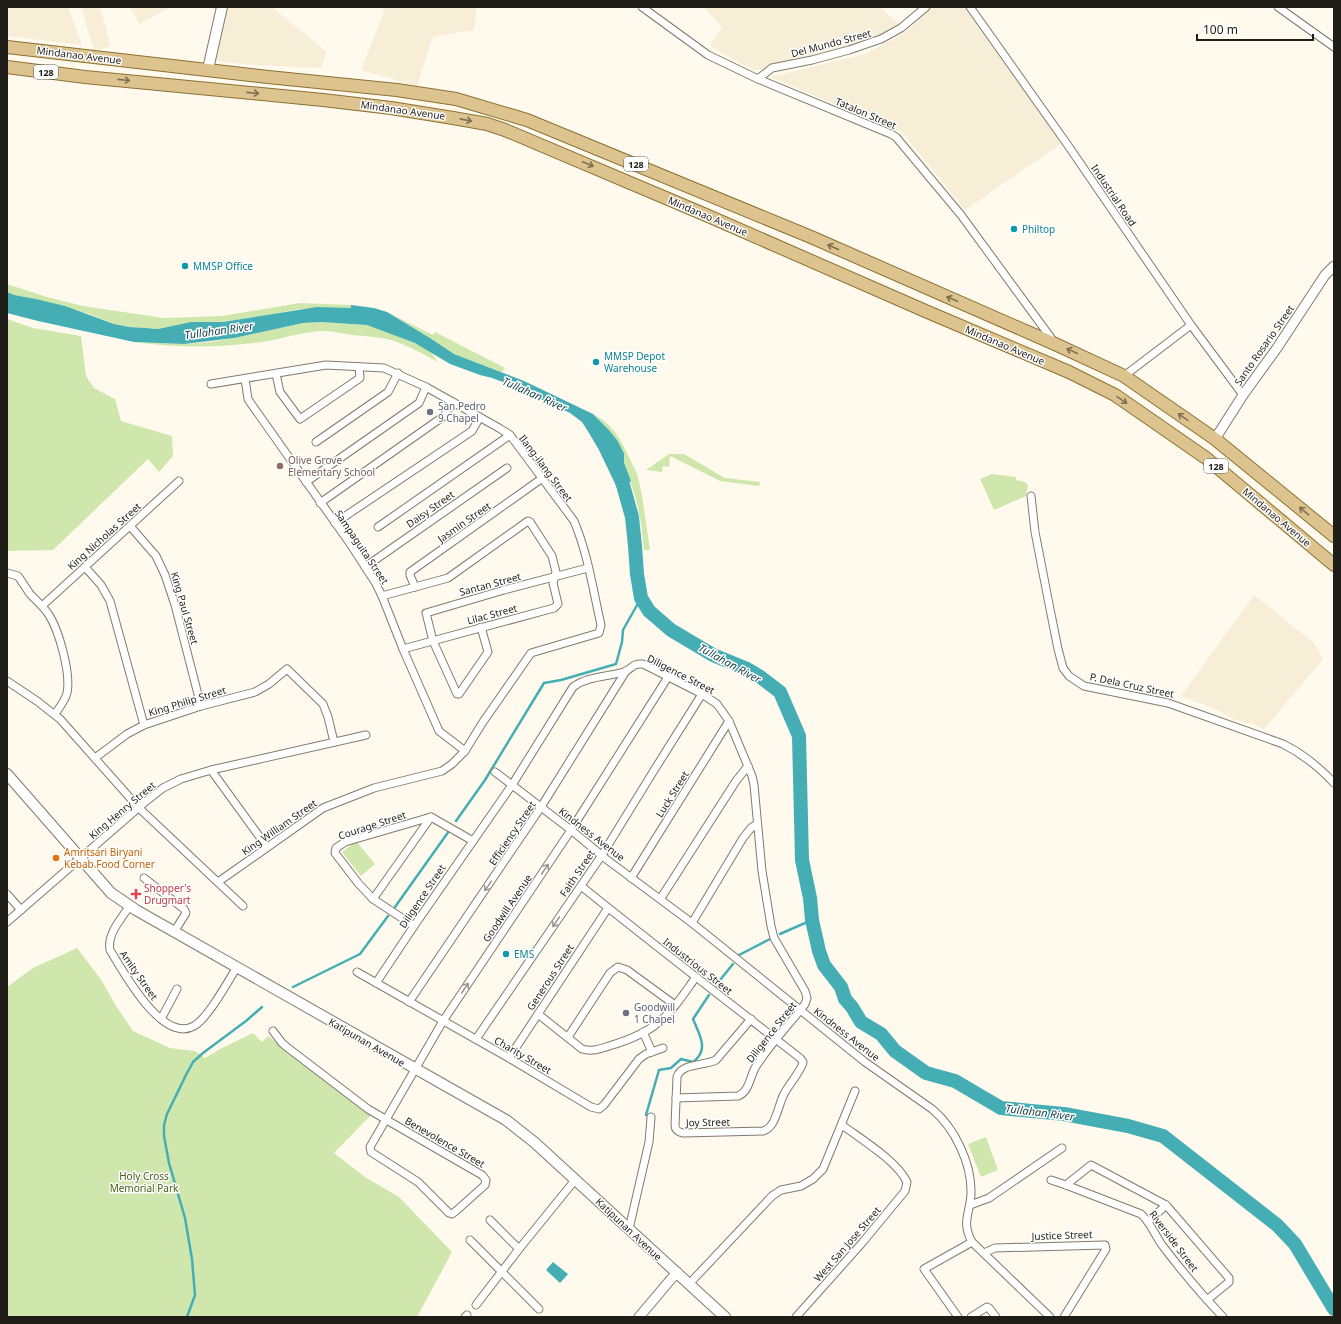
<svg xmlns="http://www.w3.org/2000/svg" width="1341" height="1324" font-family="'Noto Sans',sans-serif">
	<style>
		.built { fill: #f7eed7 }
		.green { fill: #cfe7ac }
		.water { fill: #45aeb5 }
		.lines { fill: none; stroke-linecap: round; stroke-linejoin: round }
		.stream { stroke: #45aeb5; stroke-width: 2.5 }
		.river { stroke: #45aeb5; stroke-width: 14 }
		.minor-casing { stroke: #817b6d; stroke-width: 9 }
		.tertiary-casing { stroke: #817b6d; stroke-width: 11 }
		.secondary-casing { stroke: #817b6d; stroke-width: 12 }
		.primary-casing { stroke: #8c7034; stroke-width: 14 }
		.minor { stroke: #fff; stroke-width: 7 }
		.tertiary { stroke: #fff; stroke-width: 9 }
		.secondary { stroke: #fff; stroke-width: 10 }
		.primary { stroke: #ddc48e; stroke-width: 12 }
		.oneway { stroke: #7e7052 }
		.oneway2 { stroke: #9a9997 }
		.culture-dot { fill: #0f9aa8; stroke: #fff; stroke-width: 1.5 }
		.worship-dot { fill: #6b7280; stroke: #fff; stroke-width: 1.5 }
		.education-dot { fill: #8d6e63; stroke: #fff; stroke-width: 1.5 }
		.food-dot { fill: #e8710a; stroke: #fff; stroke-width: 1.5 }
		.health-dot { fill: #e0444e; stroke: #fff; stroke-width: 1.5 }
		.labels { text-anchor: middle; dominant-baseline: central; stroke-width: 3; stroke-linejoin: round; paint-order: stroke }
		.shield { fill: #fff; stroke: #62615d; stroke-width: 1 }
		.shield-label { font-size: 9px; font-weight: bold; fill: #1f1d17 }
		.street-label { font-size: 10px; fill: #1f1d17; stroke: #fff }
		.culture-label { font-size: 10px; fill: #0d838f; stroke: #fff; text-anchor: start }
		.worship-label { font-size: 10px; fill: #5b616d; stroke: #fff; text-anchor: start }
		.education-label { font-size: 10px; fill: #785e54; stroke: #fff; text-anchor: start }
		.food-label { font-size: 10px; fill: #c56008; stroke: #fff; text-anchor: start }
		.health-label { font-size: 10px; fill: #be3a42; stroke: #fff; text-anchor: start }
		.park-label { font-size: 10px; fill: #485e16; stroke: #fff }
		.water-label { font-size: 11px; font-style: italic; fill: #18474a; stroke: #fff }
	</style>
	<rect width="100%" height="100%" fill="#fffaed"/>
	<g class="built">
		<polygon points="7,7 68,7 82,45 7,36"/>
		<polygon points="81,7 100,7 111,46 94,51"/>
		<polygon points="130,7 171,7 139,24"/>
		<polygon points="226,7 272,7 327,52 321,68 254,65 216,61"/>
		<polygon points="379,7 477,7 474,30 433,37 417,86 361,70 385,9"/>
		<polygon points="705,7 880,7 899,24 870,42 776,68 753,70 710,46 722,27 705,8"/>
		<polygon points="931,7 966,7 1061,144 965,210 902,132 770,77 865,54 903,34"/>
		<polygon points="1254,595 1314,643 1323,659 1264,729 1253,724 1233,719 1218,710 1181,696"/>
	</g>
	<g class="green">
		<polygon points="7,284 47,297 83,306 164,318 222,316 300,303 351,305 351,308 300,309 255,317 223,322 191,322 158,329 129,327 114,324 89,314 36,299 14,295 7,292"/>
		<polygon points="387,312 433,335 435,332 505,368 502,372 454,354 430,338"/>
		<polygon points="7,319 33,328 81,336 86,376 94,388 115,399 121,421 172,436 173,456 159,472 148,459 53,550 7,551"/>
		<path d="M321,322L367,325L383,330L415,343L430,351L438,362C423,354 407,345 391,340C378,337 364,336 352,335C342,333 331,331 321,331C301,332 282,339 262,342C219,348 177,348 135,342L184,344L210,342L234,338L303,323Z"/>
		<path d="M593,414C612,424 619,436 628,455C631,462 636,470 638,477C644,501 646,526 650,550H644L641,523L636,499L624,463V452L608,429Z"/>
		<polygon points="669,454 684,454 725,478 760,482 759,486 720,481 670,456 669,467 663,466 662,472 646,470"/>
		<polygon points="992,474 1016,477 1016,480 1025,482 1028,485 1026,496 994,510 980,479"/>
		<polygon points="356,841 375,864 361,876 342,852"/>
		<polygon points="77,948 102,981 116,1006 133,1031 170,1048 195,1051 205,1058 220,1049 253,1033 262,1042 268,1036 371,1115 334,1153 365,1177 399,1197 452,1252 417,1317 7,1317 7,987 33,968"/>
		<polygon points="986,1137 998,1170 981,1177 968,1144"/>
	</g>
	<g class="water">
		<polygon points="7,292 14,295 36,299 65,306 114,324 129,327 145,328 158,329 191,322 223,322 317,307 351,308 351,305 374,308 387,312 430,338 454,354 524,381 593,414 608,429 617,440 624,453 624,463 631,481 618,490 599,450 589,433 582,422 570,413 508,384 492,378 480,375 450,364 415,343 367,325 321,322 303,323 234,338 184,344 134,342 38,321 7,313"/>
		<polygon points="553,1262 568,1274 560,1283 546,1270"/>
	</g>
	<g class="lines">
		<g class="stream">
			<polyline points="456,821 485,780 544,683 561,680 616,664 622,642 623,630 641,598"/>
			<polyline points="395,907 449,831"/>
			<polyline points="780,934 812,920"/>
			<polyline points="739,955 770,939"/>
			<polyline points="716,985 733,964"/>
			<polyline points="293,987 360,954 388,916"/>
			<path d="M646,1115L659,1070L671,1068L681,1059L693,1062C710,1050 699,1034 693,1019L709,995"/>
			<polyline points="187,1317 195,1295 192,1259 185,1218 169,1163 164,1136 164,1125 167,1114 186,1075 193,1062 203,1053 246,1021 262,1007"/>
		</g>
		<polyline class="river" points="618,467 632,517 635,546 637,574 641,598 649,611 671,630 713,655 747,669 759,676 780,692 799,736 802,860 810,898 812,920 819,951 824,965 841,987 845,999 852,1007 861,1022 881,1034 895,1051 926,1073 955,1081 1001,1108 1064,1114 1128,1126 1163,1136 1277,1225 1295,1244 1334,1309"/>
		<g class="minor-casing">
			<g id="minor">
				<polyline points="642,7 708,55 758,79 891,134 896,137 961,215 1054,342"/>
				<polyline points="970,7 1067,144 1191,325 1243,395"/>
				<polyline points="1278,7 1334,47"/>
				<polyline points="758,79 772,68 812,60 849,50 881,39 901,28 926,7"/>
				<polyline points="276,374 280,392 300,419 360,378 359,367"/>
				<polyline points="1124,376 1191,325"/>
				<polyline points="245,379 248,399 252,405 351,545 375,582 382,596 403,649 439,731 465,751"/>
				<path d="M211,384L326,365L384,368L426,387L499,428L510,435L574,521C588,554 593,590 601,625L599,633L531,653L483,722L465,751L452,764L442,771L374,788L323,808L218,882"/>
				<polyline points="316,442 388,392 398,373"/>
				<polyline points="306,482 419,403 426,387"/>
				<path d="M1031,496L1035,532L1049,604L1058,649L1063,668L1069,676L1084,686L1168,703L1283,744C1303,754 1319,767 1334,783"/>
				<polyline points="320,503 444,416 453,402"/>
				<polyline points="335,523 472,431 480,417"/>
				<polyline points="130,526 156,556 165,575 175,605 201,706"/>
				<polyline points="378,527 510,435"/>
				<polyline points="85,567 101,585 110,601 144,725"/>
				<polyline points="365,567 507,468"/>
				<path d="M7,573L18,576C22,582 26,588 30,594C37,601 44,607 49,615C59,631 71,673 67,693C65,701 59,708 55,714"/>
				<polyline points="415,587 410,575 410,572 541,479"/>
				<polyline points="382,596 448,578 528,521 530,522 552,556 556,572 553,583 558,604 554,608 403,649"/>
				<polyline points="42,606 179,481"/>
				<polyline points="481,627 488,652 459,694 457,694 433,641 426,613 504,590 588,568"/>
				<polyline points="7,681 37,701 60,719 139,808 243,906"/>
				<polyline points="95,758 127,734 144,725 201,706 255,692 269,684 287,669 323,704 328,717 334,742"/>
				<polyline points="211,770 267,847"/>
				<path d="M495,772L571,830L606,859L692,923L865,1062L932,1109C955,1128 972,1164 971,1194C970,1214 961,1222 972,1242L1050,1317"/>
				<polyline points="144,878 184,909 186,913 174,932"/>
				<polyline points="631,878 729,721"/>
				<path d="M581,886C653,944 727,1001 800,1058L803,1062C803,1068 788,1086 784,1094C778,1105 776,1128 763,1131L683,1133C678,1132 675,1130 675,1125L677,1077C681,1063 704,1066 716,1060L751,1019"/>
				<polyline points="7,894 21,910"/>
				<polyline points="661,898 736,781 748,766"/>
				<polyline points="373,899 431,817"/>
				<path d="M129,907C121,919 107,934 110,950C123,971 162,1044 194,1026C208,1018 227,983 237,967"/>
				<polyline points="7,922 145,802 163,788 181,779 211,770 366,735"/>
				<polyline points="692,923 743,838 751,828 757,824"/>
				<polyline points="414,926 373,899 358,883 335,853 336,848 345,842 431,817 473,841"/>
				<polyline points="357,972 509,1058 591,1107 599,1109 604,1105 639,1059 646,1054 663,1048"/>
				<path d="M376,983L414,926L512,785L573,687C588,676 606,677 624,672C632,669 632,663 643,664L702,694L717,704L729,721L752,776L754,785L762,871L771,926L774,938L805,991L807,998L805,1004C789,1025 769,1045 755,1068C750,1077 749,1092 738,1096L676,1098"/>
				<polyline points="409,1002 541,807 626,671"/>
				<path d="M538,1014L582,1049C592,1052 600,1049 609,1046C626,1041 645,1034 659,1022C674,1010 685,992 696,977"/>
				<polyline points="161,1019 177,989"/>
				<polyline points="273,1031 282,1043 288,1048 368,1109 385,1119 482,1175 486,1180 485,1185 456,1211 452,1214 449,1213 418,1182 371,1152 370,1147 443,1021 571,830 668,677"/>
				<polyline points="643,1032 652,1052"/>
				<polyline points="568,1037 610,973 618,967 627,970 675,1005"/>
				<polyline points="476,1039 602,855 653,772 702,694"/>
				<polyline points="509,1058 608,908"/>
				<path d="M1051,1180L1066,1185L1141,1214C1150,1222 1155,1235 1162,1245C1181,1270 1201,1294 1223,1317"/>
				<polyline points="1066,1185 1091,1165 1166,1205 1229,1278 1229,1282 1207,1300"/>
				<polyline points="970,1205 989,1198 1062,1148"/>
				<polyline points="490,1220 519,1249"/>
				<polyline points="1148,1222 1166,1205"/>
				<polyline points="629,1229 649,1142 651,1117"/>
				<polyline points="470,1240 539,1309"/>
				<polyline points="984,1253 995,1248 1105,1245 1106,1249 1064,1317"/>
				<polyline points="689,1284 772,1196 781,1190 801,1186 813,1179 823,1169 855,1091"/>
				<polyline points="476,1305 519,1249 575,1180"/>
				<polyline points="465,1317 467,1315"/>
				<path d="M796,1317L862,1243L905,1191L907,1182C897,1161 861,1139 842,1125"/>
				<polyline points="958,1317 924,1269 972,1242"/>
				<polyline points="971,1317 987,1307 989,1308 996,1317"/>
			</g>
		</g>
		<g class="tertiary-casing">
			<g id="tertiary">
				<polyline points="1215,439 1243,395 1277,348 1325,275 1334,266"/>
				<polyline points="639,1317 677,1272"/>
			</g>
		</g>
		<g class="secondary-casing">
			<g id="secondary">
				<polyline points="208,69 222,7"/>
				<polyline points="7,774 111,893 136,910 506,1120 534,1142 725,1317"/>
			</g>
		</g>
		<g class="primary-casing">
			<g id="primary">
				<polyline points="7,47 268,77 397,90 456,99 527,120 811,237 1055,344 1124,376 1215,439 1334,536"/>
				<polyline points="7,67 85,77 323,100 391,108 453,118 487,124 505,130 706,215 930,313 1069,372 1115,395 1206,458 1334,565"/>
			</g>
		</g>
		<use href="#minor" class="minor"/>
		<use href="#tertiary" class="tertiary"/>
		<use href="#secondary" class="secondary"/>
		<use href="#primary" class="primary"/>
	</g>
	<defs><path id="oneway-shaft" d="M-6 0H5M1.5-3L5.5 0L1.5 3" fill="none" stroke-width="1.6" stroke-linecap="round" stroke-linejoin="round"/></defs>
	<g class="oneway">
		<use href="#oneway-shaft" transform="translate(124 80) rotate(6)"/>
		<use href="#oneway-shaft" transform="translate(253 93) rotate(6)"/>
		<use href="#oneway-shaft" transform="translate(466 120) rotate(11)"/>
		<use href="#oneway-shaft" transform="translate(588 164) rotate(23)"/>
		<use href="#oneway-shaft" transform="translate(833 247) rotate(-156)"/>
		<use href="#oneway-shaft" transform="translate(952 299) rotate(-157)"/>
		<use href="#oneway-shaft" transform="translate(1072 351) rotate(-155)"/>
		<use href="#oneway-shaft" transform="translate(1122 400) rotate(35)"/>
		<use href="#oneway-shaft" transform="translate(1183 417) rotate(-145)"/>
		<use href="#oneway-shaft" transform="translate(1304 511) rotate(-141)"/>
	</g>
	<g class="oneway2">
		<use href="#oneway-shaft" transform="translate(545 869) rotate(-56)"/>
		<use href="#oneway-shaft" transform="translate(488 886) rotate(125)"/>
		<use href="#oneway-shaft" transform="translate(556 922) rotate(124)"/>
		<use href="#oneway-shaft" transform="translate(465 988) rotate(-56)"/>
	</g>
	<g class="culture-dot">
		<circle cx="1014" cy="229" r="4"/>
		<circle cx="185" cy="266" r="4"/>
		<circle cx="596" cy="362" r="4"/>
		<circle cx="506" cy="954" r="4"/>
	</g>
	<g class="worship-dot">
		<circle cx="430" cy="412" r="4"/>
		<circle cx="626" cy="1013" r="4"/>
	</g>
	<circle class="education-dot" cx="280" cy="466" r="4"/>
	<circle class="food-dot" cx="56" cy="858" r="4"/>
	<path class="health-dot" d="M134 888h4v4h4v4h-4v4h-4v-4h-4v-4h4z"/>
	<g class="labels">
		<g class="shield">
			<rect x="34" y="65" width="24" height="14" rx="3"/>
			<rect x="624" y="157" width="24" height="14" rx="3"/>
			<rect x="1204" y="459" width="24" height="14" rx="3"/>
		</g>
		<g class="shield-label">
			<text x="46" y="72">128</text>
			<text x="636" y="164">128</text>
			<text x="1216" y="466">128</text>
		</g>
		<g class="street-label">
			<text transform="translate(831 43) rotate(-15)">Del Mundo Street</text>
			<text transform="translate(79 55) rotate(7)">Mindanao Avenue</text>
			<text transform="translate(403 110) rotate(8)">Mindanao Avenue</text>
			<text transform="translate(866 113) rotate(23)">Tatalon Street</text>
			<text transform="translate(1114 195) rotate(56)">Industrial Road</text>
			<text transform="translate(708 216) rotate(23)">Mindanao Avenue</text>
			<text transform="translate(1005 345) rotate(23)">Mindanao Avenue</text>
			<text transform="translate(1264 345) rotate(-55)">Santo Rosario Street</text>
			<text transform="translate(546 468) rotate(53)">Ilang-ilang Street</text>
			<text transform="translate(430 509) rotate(-35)">Daisy Street</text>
			<text transform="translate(1277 517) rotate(40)">Mindanao Avenue</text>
			<text transform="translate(464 522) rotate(-35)">Jasmin Street</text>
			<text transform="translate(104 536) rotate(-42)">King Nicholas Street</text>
			<text transform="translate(362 547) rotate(56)">Sampaguita Street</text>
			<text transform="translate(490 584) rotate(-15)">Santan Street</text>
			<text transform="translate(185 608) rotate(74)">King Paul Street</text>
			<text transform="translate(492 614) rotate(-15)">Lilac Street</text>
			<text transform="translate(681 674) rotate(27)">Diligence Street</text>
			<text transform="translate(1132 685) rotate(12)">P. Dela Cruz Street</text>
			<text transform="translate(187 701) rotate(-17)">King Philip Street</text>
			<text transform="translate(672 794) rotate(-58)">Luck Street</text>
			<text transform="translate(122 810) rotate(-40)">King Henry Street</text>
			<text transform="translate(372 825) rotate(-18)">Courage Street</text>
			<text transform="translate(279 827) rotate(-35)">King William Street</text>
			<text transform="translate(512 833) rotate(-56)">Efficiency Street</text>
			<text transform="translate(592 834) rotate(38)">Kindness Avenue</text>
			<text transform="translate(577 873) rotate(-56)">Faith Street</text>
			<text transform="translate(422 896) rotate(-56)">Diligence Street</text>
			<text transform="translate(507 908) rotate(-56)">Goodwill Avenue</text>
			<text transform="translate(698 966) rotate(38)">Industrious Street</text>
			<text transform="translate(139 975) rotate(55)">Amity Street</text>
			<text transform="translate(550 977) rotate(-57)">Generous Street</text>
			<text transform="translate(771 1032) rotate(-52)">Diligence Street</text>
			<text transform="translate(847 1034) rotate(38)">Kindness Avenue</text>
			<text transform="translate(367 1042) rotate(30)">Katipunan Avenue</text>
			<text transform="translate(523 1055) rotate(30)">Charity Street</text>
			<text transform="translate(708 1122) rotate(-1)">Joy Street</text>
			<text transform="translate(445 1142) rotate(30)">Benevolence Street</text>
			<text transform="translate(629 1229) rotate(43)">Katipunan Avenue</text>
			<text transform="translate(1062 1235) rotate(-2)">Justice Street</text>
			<text transform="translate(1174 1241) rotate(53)">Riverside Street</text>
			<text transform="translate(847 1244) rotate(-49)">West San Jose Street</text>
		</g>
		<g class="culture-label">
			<text x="1022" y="229">Philtop</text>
			<text x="193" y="266">MMSP Office</text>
			<text x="604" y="356">MMSP Depot<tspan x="604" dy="12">Warehouse</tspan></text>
			<text x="514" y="954">EMS</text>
		</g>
		<g class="worship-label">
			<text x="438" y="406">San Pedro<tspan x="438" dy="12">9 Chapel</tspan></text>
			<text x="634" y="1007">Goodwill<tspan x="634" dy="12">1 Chapel</tspan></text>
		</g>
		<g class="education-label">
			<text x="288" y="460">Olive Grove<tspan x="288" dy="12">Elementary School</tspan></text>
		</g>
		<g class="food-label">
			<text x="64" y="852">Amritsari Biryani<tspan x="64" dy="12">Kebab Food Corner</tspan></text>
		</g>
		<g class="health-label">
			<text x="144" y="888">Shopper's<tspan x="144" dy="12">Drugmart</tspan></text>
		</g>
		<g class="park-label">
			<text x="144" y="1176">Holy Cross<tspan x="144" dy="12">Memorial Park</tspan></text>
		</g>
		<g class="water-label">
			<text transform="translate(219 330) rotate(-8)">Tullahan River</text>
			<text transform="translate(535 394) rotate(24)">Tullahan River</text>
			<text transform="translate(730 663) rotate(29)">Tullahan River</text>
			<text transform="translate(1040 1112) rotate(7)">Tullahan River</text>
		</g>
	</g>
	<rect width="1341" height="1324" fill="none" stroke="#1f1d17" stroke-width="16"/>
	<path d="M1197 34v6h116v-6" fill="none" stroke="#1f1d17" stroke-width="2"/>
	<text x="1203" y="34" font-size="12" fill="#1f1d17" stroke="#ffffff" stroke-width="3" paint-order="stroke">100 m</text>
</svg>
